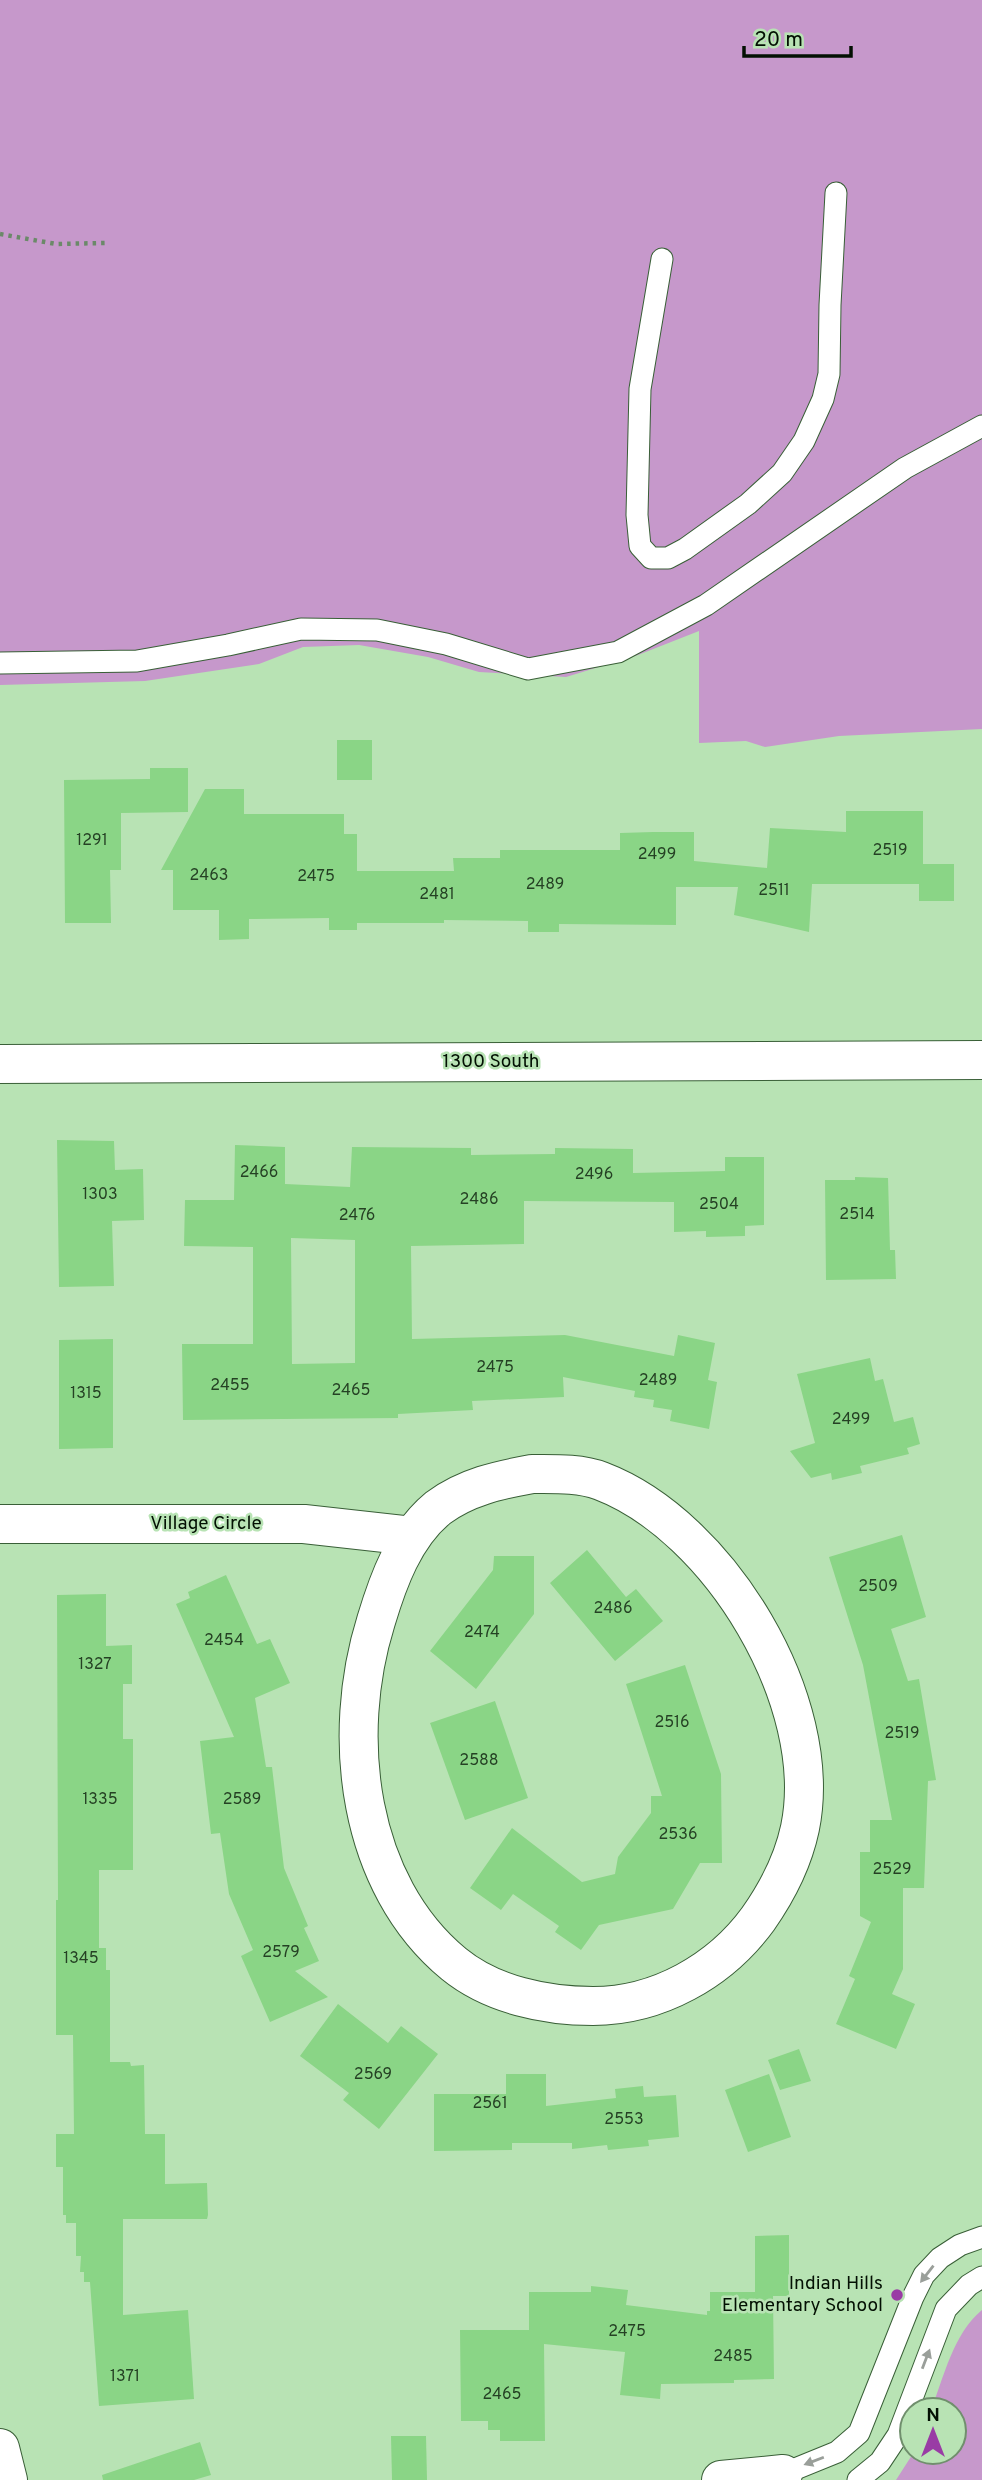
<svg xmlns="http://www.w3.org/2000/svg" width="982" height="2480" font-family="Overpass,sans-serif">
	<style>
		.green { fill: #c698cb }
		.building { fill: #8ad586; fill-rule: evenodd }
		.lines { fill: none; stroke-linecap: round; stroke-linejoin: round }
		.service-casing { stroke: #395f37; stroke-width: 23 }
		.minor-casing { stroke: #395f37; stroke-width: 40 }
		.path { stroke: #6b8969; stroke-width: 4.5; stroke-dasharray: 3.5 5; stroke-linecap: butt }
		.service { stroke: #fff; stroke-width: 21 }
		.minor { stroke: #fff; stroke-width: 38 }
		.oneway { fill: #9a9f9a }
		.poi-dot { fill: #993ca5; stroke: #b8e3b4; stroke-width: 2.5 }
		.labels { text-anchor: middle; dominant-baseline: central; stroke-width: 5; stroke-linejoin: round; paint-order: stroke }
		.number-label { font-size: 16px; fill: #254124 }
		.street-label { font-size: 19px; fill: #031003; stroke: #b8e3b4 }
		.poi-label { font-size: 19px; fill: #031003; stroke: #b8e3b4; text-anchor: end }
	</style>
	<rect width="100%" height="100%" fill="#b8e3b4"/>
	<g class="green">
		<polygon points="0,0 982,0 982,729 839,736 765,747 746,741 699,743 699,631 638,655 566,677 479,672 428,657 359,645 303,647 259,664 145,681 0,685"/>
		<path d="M982,2310V2480H896L914,2452H954V2410H931C944,2377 953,2334 982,2310Z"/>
	</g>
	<g class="building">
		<rect x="337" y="740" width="35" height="40"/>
		<polygon points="150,768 188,768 188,812 121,813 121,870 110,870 111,923 65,923 64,780 150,779"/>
		<polygon points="205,789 244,789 244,814 344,814 344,834 357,834 357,871 454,871 453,858 500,858 500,850 620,850 620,833 653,832 694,832 694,861 767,868 770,828 846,832 846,811 923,811 923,864 954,864 954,901 919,901 919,884 812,884 809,932 734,915 738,887 676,887 676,925 559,924 559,932 528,932 528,921 444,920 444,923 357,923 357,930 329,930 329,918 249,919 249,939 219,940 219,910 173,910 173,870 161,870"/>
		<polygon points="57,1140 114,1141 115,1170 143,1169 144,1220 112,1221 114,1286 59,1287"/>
		<path d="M235,1145L285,1147V1184L350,1187L352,1147L471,1148V1155L555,1154V1148L633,1149V1173L725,1171V1157H764V1225L745,1226V1236L706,1237V1231L674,1232V1202L524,1201V1244L411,1246L412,1339L565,1335L674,1356L678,1335L715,1343L708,1380L717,1382L709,1429L670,1421L672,1410L653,1407L654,1400L634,1397L635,1391L563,1377L564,1397L472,1401L473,1410L398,1414V1418L183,1420L182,1344H253V1247L184,1246L185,1200H234ZM291,1238L355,1240V1363L292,1364Z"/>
		<polygon points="855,1177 888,1178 890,1250 895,1250 896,1279 826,1280 825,1180 855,1180"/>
		<polygon points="113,1339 113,1448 59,1449 59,1340"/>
		<polygon points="870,1358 875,1381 883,1379 894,1422 913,1417 920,1444 907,1448 909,1454 860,1466 862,1473 832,1480 831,1473 811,1478 790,1451 815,1443 797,1374"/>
		<polygon points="902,1535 926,1617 891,1629 908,1681 919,1679 936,1780 928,1781 924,1888 903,1888 903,1969 892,1994 915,2004 896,2049 836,2024 855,1979 849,1976 871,1922 860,1916 860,1852 870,1852 870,1820 892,1820 863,1665 829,1557"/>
		<polygon points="587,1550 626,1597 636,1589 663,1621 615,1661 550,1583"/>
		<polygon points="494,1556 534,1556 534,1614 476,1689 430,1651 493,1570"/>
		<polygon points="226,1575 257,1644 270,1639 290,1683 255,1698 266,1767 272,1767 284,1868 308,1926 304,1928 319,1961 295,1971 328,1997 270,2022 241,1956 253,1950 229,1894 220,1833 211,1834 200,1741 234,1737 176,1604 190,1598 188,1592"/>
		<polygon points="106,1594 106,1646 132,1645 132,1684 123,1684 123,1739 133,1739 133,1870 99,1870 99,1948 106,1948 106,1970 110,1970 110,2062 130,2062 131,2066 144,2065 145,2134 165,2134 165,2184 207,2183 208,2215 207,2219 123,2219 123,2315 188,2310 194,2399 99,2406 90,2282 84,2282 84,2272 80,2272 81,2256 76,2256 76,2223 66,2223 66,2215 63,2215 63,2167 56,2167 56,2134 74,2134 73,2035 56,2035 56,1900 58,1900 57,1595"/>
		<polygon points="685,1665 721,1774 722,1863 700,1863 673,1909 599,1925 581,1950 555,1932 559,1926 513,1894 501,1910 470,1888 512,1828 582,1882 615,1874 618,1857 651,1813 651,1796 662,1796 626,1684"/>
		<polygon points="495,1701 528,1798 465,1820 430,1723"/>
		<polygon points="338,2004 388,2043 401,2026 438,2054 379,2129 343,2100 349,2093 300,2056"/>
		<polygon points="799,2049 811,2081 780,2090 768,2060"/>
		<polygon points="506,2074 546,2074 546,2106 616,2098 615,2089 643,2086 644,2097 676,2095 679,2137 648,2140 649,2146 608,2150 607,2145 572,2149 572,2143 512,2143 512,2150 434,2151 434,2094 506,2094"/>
		<polygon points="769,2074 791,2137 748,2152 725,2090"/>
		<polygon points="789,2235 789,2296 773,2296 774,2379 734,2380 734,2383 661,2384 660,2399 620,2395 625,2352 544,2344 545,2441 500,2441 500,2430 488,2430 488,2421 461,2421 460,2330 529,2330 529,2292 591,2292 591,2286 628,2290 626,2305 707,2315 707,2311 710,2311 710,2292 755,2292 755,2236"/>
		<polygon points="391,2436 426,2436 427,2480 392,2480"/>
		<polygon points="200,2442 211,2475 194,2480 103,2480 102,2475"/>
	</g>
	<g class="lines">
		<g class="service-casing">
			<g id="service">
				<polyline points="662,259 640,389 637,515 640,546 651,558 668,558 685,549 748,504 782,473 804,441 823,399 829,374 830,305 836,193"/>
				<polyline points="0,663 137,661 228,645 301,629 377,630 446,644 528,669 618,652 706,605 905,468 982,426"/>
				<polyline points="783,2474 837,2452 859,2433 913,2297 924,2275 940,2258 960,2245 982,2237"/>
				<polyline points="858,2480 880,2462 898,2435 946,2309 969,2285 982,2277"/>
			</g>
		</g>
		<g class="minor-casing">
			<g id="minor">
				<polyline points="0,1064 982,1060"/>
				<path d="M532,1474C555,1474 580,1473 601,1481C719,1526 826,1702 800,1828C793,1861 777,1892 758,1919C720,1971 658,2006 593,2006C546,2006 492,1995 454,1964C357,1884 340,1736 376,1621C388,1581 404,1536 438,1508C466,1487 499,1480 532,1474Z"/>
				<polyline points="0,1524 304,1524 412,1536"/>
				<polyline points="0,2448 8,2480"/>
				<polyline points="721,2480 783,2474"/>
			</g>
		</g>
		<polyline class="path" points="0,234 56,244 105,243"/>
		<use href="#service" class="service"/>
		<use href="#minor" class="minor"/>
	</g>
	<defs><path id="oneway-solid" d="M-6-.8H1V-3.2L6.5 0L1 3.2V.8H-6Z" transform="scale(1.75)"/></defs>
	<g class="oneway">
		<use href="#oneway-solid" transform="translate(927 2274) rotate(128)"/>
		<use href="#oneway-solid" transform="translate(926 2359) rotate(-69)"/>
		<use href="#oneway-solid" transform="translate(814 2461) rotate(159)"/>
	</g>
	<circle class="poi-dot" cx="897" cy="2295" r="7"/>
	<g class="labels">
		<g class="number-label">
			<text x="92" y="841">1291</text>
			<text x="890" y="851">2519</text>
			<text x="657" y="855">2499</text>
			<text x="209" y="876">2463</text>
			<text x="316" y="877">2475</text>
			<text x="545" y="885">2489</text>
			<text x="774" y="891">2511</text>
			<text x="437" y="895">2481</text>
			<text x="259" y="1173">2466</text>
			<text x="594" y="1175">2496</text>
			<text x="100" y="1195">1303</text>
			<text x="479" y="1200">2486</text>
			<text x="719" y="1205">2504</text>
			<text x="857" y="1215">2514</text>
			<text x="357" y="1216">2476</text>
			<text x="495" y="1368">2475</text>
			<text x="658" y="1381">2489</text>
			<text x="230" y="1386">2455</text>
			<text x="351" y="1391">2465</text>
			<text x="86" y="1394">1315</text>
			<text x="851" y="1420">2499</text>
			<text x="878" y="1587">2509</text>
			<text x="613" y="1609">2486</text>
			<text x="482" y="1633">2474</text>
			<text x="224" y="1641">2454</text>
			<text x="95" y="1665">1327</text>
			<text x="672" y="1723">2516</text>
			<text x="902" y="1734">2519</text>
			<text x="479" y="1761">2588</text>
			<text x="100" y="1800">1335</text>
			<text x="242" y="1800">2589</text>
			<text x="678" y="1835">2536</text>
			<text x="892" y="1870">2529</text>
			<text x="281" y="1953">2579</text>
			<text x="81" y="1959">1345</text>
			<text x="373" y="2075">2569</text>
			<text x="490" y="2104">2561</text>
			<text x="624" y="2120">2553</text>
			<text x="627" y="2332">2475</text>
			<text x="733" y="2357">2485</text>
			<text x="125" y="2377">1371</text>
			<text x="502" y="2395">2465</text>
		</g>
		<g class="street-label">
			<text x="491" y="1062">1300 South</text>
			<text x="206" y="1524">Village Circle</text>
		</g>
		<g class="poi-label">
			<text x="883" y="2284">Indian Hills<tspan x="883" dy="22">Elementary School</tspan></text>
		</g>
	</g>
	<g transform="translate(933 2431)"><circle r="33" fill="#b8e3b4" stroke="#708f6d" stroke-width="2"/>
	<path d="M0-5L12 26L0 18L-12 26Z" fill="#993ca5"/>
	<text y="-10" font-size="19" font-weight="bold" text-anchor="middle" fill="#031003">N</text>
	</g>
	<path d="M744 46v10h107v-10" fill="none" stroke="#031003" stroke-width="3.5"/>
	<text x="754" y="46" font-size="21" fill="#031003" stroke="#b8e3b4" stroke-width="5" paint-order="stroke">20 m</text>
</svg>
